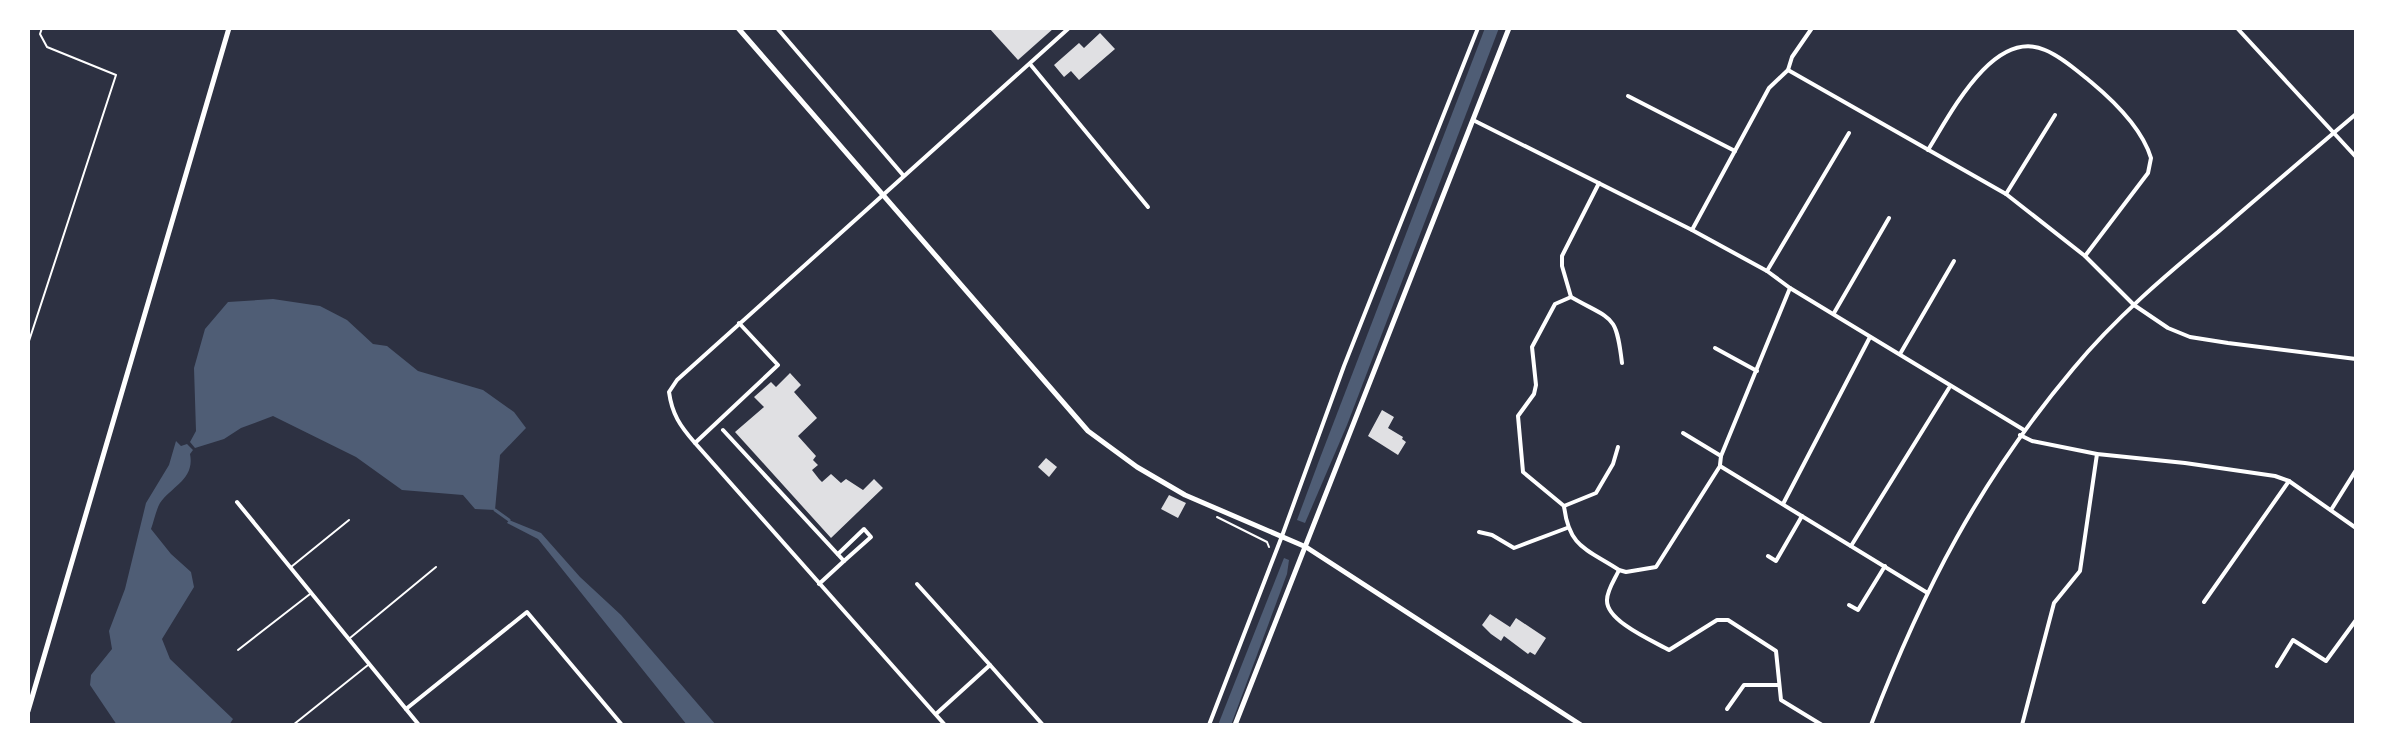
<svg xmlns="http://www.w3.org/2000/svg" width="2384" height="753" font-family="'DM Sans',sans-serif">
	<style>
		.water { fill: #4f5d75 }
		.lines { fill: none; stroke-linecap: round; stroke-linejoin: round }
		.stream { stroke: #4f5d75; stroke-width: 3 }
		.building { fill: #e0e0e3 }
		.path { stroke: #fff; stroke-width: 2 }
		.service { stroke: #fff; stroke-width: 2 }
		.minor { stroke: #fff; stroke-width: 4 }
		.tertiary { stroke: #fff; stroke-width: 5 }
		.secondary { stroke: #fff; stroke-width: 5 }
	</style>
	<rect width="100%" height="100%" fill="#2d3142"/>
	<g class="water">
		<polygon points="1485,28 1499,28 1347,425 1305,523 1297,520 1320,458"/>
		<polygon points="273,299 320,306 347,320 373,344 387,346 418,371 483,390 514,412 526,428 500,455 495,510 475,509 463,495 402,490 356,457 273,416 241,428 224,439 195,448 190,442 196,431 194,368 205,329 228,302"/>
		<path d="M176,441L181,446L187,444L193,450L190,454C195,479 172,486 160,503C156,510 154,521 151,529L171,554L191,572L194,587L162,639L170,659L233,719L229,725H117L90,685L91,675L112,649L109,631L125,589L146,503L169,465Z"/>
		<polygon points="509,520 541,533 580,577 621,615 716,725 687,725 538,539 507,523"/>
		<polygon points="1284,558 1289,560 1287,574 1231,725 1218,725"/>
	</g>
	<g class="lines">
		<polyline class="stream" points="495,510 509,520"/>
	</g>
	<g class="building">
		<polygon points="989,28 1054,28 1018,60"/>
		<polygon points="1100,33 1115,49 1079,80 1071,71 1064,77 1054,65 1079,43 1084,48"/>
		<polygon points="790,373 801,385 794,392 817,418 798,436 816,456 813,460 818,465 812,470 819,479 822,482 831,474 841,483 846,479 863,490 874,479 883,488 831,538 735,432 764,407 754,397 771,382 776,387"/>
		<polygon points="1382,410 1394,417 1388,428 1403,437 1402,439 1406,442 1398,455 1368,436"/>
		<polygon points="1046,458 1057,467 1049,477 1038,467"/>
		<polygon points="1169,495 1186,503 1178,518 1161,509"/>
		<polygon points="1490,614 1510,627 1516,618 1546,638 1535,655 1530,652 1528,654 1504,636 1501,641 1491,634 1482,625"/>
	</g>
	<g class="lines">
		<polyline class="path" points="1217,517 1267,542 1269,547"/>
		<g class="service">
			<polyline points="28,344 116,75 47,47 40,34 42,28"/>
			<polyline points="291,567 349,520"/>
			<polyline points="350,638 436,567"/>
			<polyline points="238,650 310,594"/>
			<polyline points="293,725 368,665"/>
		</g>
		<g class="minor">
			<polyline points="777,28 903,175"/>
			<polyline points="2237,28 2356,157"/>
			<polyline points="1030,64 1148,207"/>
			<polyline points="1788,70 2006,194 2085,256 2134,305 2168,328 2190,337 2228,343 2356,359"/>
			<polyline points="1628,96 1735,151"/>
			<polyline points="1475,121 1692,230 1767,271 1790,288 2024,430"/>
			<path d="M1928,150C1949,117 1993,27 2045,50C2062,57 2077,71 2091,82C2115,102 2142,128 2151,158L2148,173L2085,256"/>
			<path d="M1599,183L1562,256V266L1571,297C1613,321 1616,313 1622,363"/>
			<polyline points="2006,194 2055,115"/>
			<polyline points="1692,230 1769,88 1788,70 1792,57 1812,28"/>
			<polyline points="1767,271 1849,133"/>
			<path d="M1571,297L1555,304L1532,347L1536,385L1534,394L1518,416L1523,472L1564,506C1569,548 1587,549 1619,570L1626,572L1656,567L1720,466L1926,592"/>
			<polyline points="1834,313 1889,218"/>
			<path d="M739,323L778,365L695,443C680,426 672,414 669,392L677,380L1069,28"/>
			<polyline points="1715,348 1757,371"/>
			<polyline points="1900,354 1954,261"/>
			<polyline points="723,430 844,561 819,584"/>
			<polyline points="1683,433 1721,456 1720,465"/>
			<polyline points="2020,435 2032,441 2097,454 2185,463 2275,476 2289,481 2356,528"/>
			<polyline points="695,443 945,725"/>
			<polyline points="1721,456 1790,288"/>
			<polyline points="237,502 419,725"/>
			<polyline points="1783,504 1870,337"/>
			<polyline points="1564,506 1596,493 1613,464 1618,447"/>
			<polyline points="2331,510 2356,470"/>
			<polyline points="1479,532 1492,535 1514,548 1567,528"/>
			<polyline points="1851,546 1949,388"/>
			<polyline points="838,554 864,529 871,537 844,561"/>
			<polyline points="1768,556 1776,561 1802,516"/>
			<path d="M1619,570C1615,579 1607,590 1607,600C1606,621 1653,641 1669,650L1717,620H1728L1776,651L1781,700L1822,725"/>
			<polyline points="917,584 990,665"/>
			<polyline points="2204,602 2289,481"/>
			<polyline points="1849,605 1858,610 1885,566"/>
			<polyline points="2277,666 2293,640 2326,661 2356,620"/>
			<polyline points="406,709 527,612 622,725"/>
			<polyline points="1727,709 1744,685 1778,685"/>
			<polyline points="936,714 990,665 1043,725"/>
			<polyline points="1209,725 1282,536 1344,366 1478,28"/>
			<path d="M1871,725C1923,590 1979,481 2073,369C2115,318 2167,274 2218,232C2264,192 2310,153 2356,114"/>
			<polyline points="2022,725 2054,603 2080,571 2097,454"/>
		</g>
		<g class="tertiary">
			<polyline points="738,28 1088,431 1137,467 1185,495 1306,547 1581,725"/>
			<polyline points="28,711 229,28"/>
		</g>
		<polyline class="secondary" points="1235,725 1509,28"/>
	</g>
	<rect width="2384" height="753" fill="none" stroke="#ffffff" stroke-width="60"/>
</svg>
